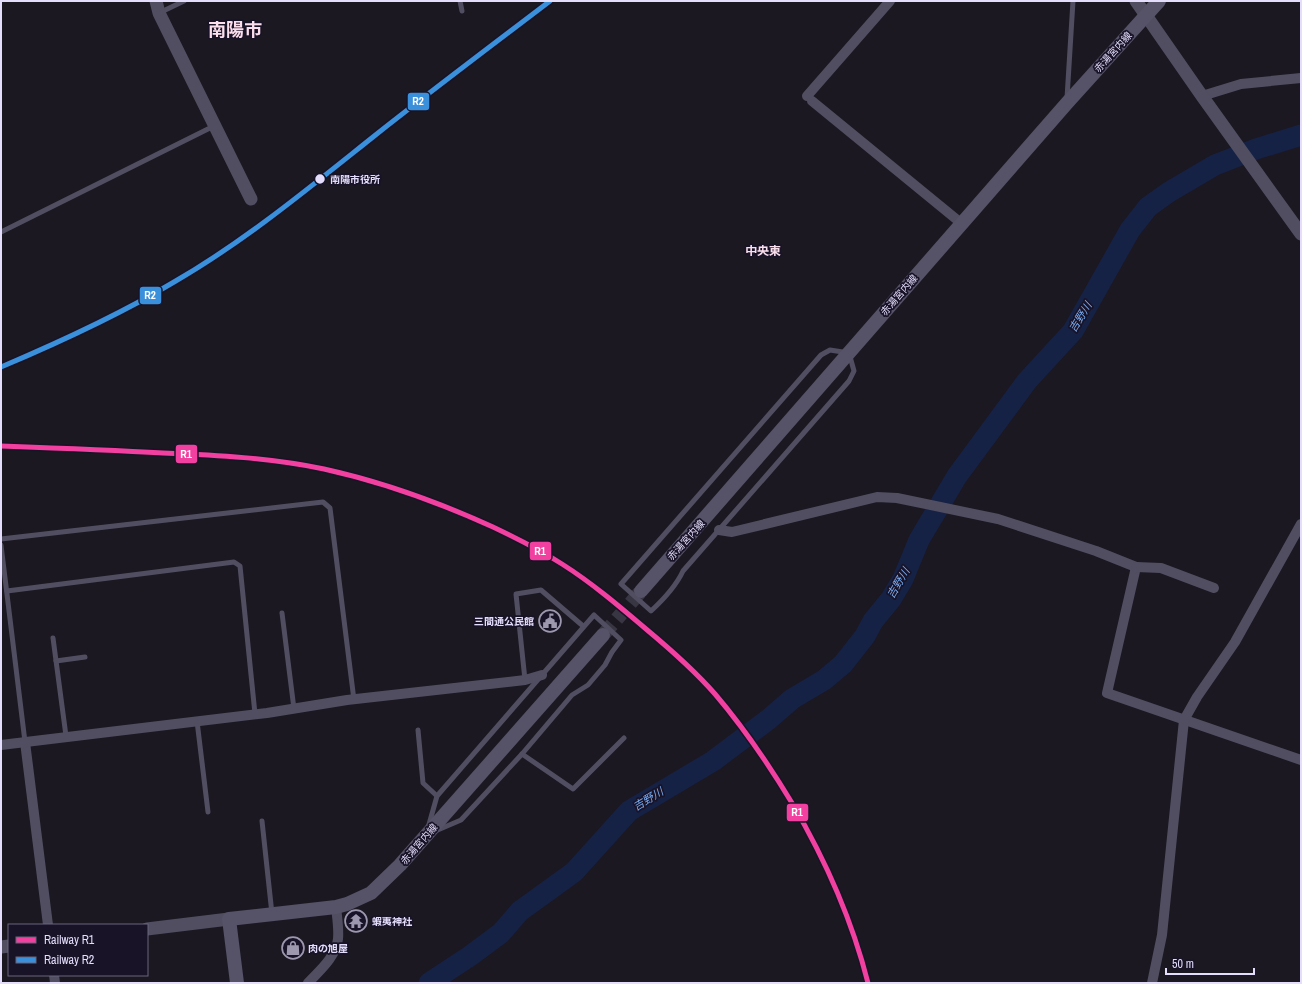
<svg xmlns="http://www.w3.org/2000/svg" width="1302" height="984" font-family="'Archivo Narrow','Noto Sans JP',sans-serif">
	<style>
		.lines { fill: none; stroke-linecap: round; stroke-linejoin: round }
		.river { stroke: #162245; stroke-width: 21 }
		.secondary-tunnel { stroke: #393643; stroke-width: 14; stroke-dasharray: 14 7; stroke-linecap: butt }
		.service { stroke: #514e61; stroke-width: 5 }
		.minor { stroke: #514e61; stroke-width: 10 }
		.tertiary { stroke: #514e61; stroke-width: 13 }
		.secondary { stroke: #565267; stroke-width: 14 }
		.rail-1-casing { stroke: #191327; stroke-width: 8 }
		.rail-2-casing { stroke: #191327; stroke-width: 8 }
		.rail-1 { stroke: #f240a1; stroke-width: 5 }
		.rail-2 { stroke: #3a90db; stroke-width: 5 }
		.stop-dot { fill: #e4ddfb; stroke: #191327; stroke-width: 1.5 }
		.labels { text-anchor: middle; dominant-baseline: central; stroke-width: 3.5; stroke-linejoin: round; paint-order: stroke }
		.street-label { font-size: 10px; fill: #e4ddfb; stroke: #191327 }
		.stop-label { font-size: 10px; font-weight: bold; fill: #e4ddfb; stroke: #191327; text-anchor: start }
		.poi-label { font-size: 10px; font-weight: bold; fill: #e4ddfb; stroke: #191327; text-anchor: start }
		.water-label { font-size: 11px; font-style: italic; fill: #78a9ee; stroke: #191327 }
		.quarter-label { font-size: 12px; font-weight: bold; fill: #fbdfed; stroke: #191327 }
		.town-label { font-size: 18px; font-weight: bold; fill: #fbdfed; stroke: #191327 }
		.line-badge { stroke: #191327; stroke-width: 1.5 }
		.badge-label { font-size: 11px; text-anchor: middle; font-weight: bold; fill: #fff }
	</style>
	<rect width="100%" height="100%" fill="#1b1822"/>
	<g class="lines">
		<polyline class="river" points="429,983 470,956 501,933 520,911 574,872 629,811 713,761 769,719 792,699 824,680 843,664 865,636 873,621 891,599 903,579 919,540 957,476 1027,381 1073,331 1130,230 1148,207 1169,192 1215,165 1256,149 1301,135"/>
		<polyline class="secondary-tunnel" points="603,635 641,591"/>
		<g class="service">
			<polyline points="460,1 462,11"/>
			<polyline points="159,13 184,1"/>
			<polyline points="1067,98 1073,1"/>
			<polyline points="1,232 214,126"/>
			<path d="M830,350L849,353L854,371L849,381L683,571C676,586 664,599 651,611L621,584L821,355Z"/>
			<polyline points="1,539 323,502 330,508 354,700"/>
			<polyline points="1,545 25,742"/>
			<polyline points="7,591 234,562 240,566 255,714"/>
			<polyline points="282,613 294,709"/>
			<polygon points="594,615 621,640 612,652 605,665 588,685 572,695 522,754 461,820 426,835 437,796"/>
			<polyline points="53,638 66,736"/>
			<polyline points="56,661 85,657"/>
			<polyline points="525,680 516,594 541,590 583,626"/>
			<polyline points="197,721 208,812"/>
			<polyline points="418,730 423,783 437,796"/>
			<polyline points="522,754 573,789 624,738"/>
			<polyline points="262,821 272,914"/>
		</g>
		<g class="minor">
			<polyline points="807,96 890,1"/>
			<polyline points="1202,96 1241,84 1301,78"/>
			<polyline points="812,101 961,223"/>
			<polyline points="719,530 732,532 877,497 897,498 998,519 1096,551 1136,567 1107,693 1301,760"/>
			<polyline points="1136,567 1161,568 1214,588"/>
			<polyline points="25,742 48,925"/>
			<polyline points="1,745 267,713 347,700 525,680 542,675"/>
			<polyline points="54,975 55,983"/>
			<path d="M308,983C319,971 336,957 338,939C339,928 337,917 336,907"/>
			<polyline points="1152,983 1162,935 1184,720 1197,697 1235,642 1301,524"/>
		</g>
		<g class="tertiary">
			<polyline points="156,1 159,13 251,199"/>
			<polyline points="1136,1 1202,96 1301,234"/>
			<polyline points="147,929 229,919"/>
			<polyline points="1,947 9,946"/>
		</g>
		<g class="secondary">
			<polyline points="641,591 1067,103 1159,1"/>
			<polyline points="237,983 229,919 336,907 347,904 371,893 400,865 603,635"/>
		</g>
		<g class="rail-1-casing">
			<path id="rail-1" d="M1,446C55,448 109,450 163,453C217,455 271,458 324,469C383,482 438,502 493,527C516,538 540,550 562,564C592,583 619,606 646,629C670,649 694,670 715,694C744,728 769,765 792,803C825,859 852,920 868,983"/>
		</g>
		<g class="rail-2-casing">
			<path id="rail-2" d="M1,367C60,342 119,315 174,282C245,241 309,188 373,137C431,91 491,46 550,1"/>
		</g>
		<use href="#rail-1" class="rail-1"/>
		<use href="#rail-2" class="rail-2"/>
	</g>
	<defs>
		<g id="civic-ring" transform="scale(1.15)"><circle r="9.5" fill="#191327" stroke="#9e98af" stroke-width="1.5"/><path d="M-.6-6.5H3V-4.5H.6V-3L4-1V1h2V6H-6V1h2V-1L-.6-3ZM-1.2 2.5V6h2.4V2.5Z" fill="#9e98af"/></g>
		<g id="temple-ring" transform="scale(1.15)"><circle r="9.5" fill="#191327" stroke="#9e98af" stroke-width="1.5"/><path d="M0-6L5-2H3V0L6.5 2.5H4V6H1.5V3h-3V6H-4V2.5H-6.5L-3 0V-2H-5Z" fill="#9e98af"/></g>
		<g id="shop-ring" transform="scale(1.15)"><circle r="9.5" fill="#191327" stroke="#9e98af" stroke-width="1.5"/><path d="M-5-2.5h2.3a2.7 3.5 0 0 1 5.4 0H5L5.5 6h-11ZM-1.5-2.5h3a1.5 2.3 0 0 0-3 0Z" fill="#9e98af"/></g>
	</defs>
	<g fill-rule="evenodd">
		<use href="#civic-ring" x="550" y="621"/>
		<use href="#temple-ring" x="356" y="921"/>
		<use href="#shop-ring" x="293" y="948"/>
	</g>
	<circle class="stop-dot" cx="320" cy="179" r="5.5"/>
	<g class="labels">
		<g class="street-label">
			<text transform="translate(1113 52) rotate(-48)">赤湯宮内線</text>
			<text transform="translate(899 295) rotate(-49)">赤湯宮内線</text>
			<text transform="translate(686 540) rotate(-48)">赤湯宮内線</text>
			<text transform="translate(419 844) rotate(-49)">赤湯宮内線</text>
		</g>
		<g class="stop-label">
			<text x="330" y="179">南陽市役所</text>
		</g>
		<g class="poi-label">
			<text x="534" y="621" text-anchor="end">三間通公民館</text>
			<text x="372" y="921">蝦夷神社</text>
			<text x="308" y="948">肉の旭屋</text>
		</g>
		<g class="water-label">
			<text transform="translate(1080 317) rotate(-58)">吉野川</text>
			<text transform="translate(898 583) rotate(-59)">吉野川</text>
			<text transform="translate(648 799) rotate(-31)">吉野川</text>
		</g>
		<g class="quarter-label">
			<text x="763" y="251">中央東</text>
		</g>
		<g class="town-label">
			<text x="235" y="29">南陽市</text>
		</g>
	</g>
	<g class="line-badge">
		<rect x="407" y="92" width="23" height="19" rx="4" fill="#3a90db"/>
		<rect x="139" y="286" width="23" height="19" rx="4" fill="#3a90db"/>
		<rect x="175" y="444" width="23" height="20" rx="4" fill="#f240a1"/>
		<rect x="529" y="541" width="23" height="20" rx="4" fill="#f240a1"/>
		<rect x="786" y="803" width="23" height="19" rx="4" fill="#f240a1"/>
	</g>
	<g class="badge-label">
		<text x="418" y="105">R2</text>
		<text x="150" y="299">R2</text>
		<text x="186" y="458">R1</text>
		<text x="540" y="555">R1</text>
		<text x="797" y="816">R1</text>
	</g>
	<rect width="1302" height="984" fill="none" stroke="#e4ddfb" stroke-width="4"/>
	<rect x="8" y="924" width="140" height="52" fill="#191327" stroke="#6a647c"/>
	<rect x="16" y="937" width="20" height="6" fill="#f240a1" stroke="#6a647c"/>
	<text x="44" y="944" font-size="12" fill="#e4ddfb">Railway R1</text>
	<rect x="16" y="957" width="20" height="6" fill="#3a90db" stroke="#6a647c"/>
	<text x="44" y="964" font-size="12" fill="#e4ddfb">Railway R2</text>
	<path d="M1166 968v6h88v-6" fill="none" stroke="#e4ddfb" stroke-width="2"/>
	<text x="1172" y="968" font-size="12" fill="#e4ddfb" stroke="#191327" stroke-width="3" paint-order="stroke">50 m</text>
</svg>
